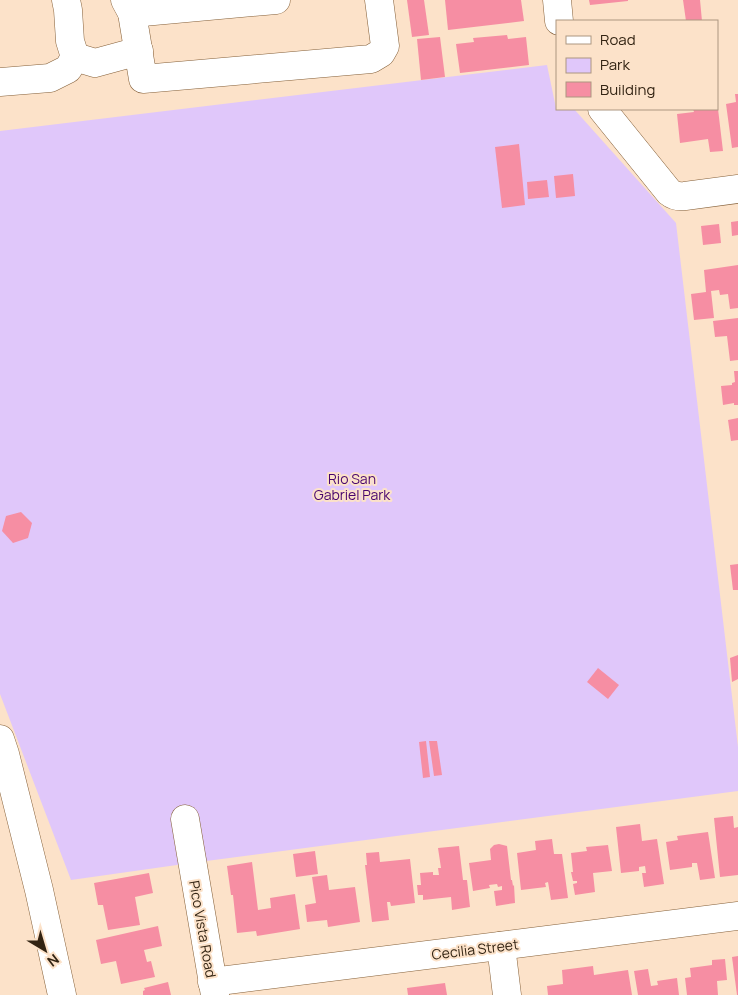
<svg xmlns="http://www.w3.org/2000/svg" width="738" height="995" font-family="Manrope,sans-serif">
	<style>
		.green { fill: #e0c7fa }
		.building { fill: #f68ea3 }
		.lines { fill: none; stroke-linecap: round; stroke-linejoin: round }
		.minor-casing { stroke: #856039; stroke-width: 29 }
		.minor { stroke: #fff; stroke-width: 28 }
		.labels { text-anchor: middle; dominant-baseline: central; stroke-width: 4; stroke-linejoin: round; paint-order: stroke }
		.park-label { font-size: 14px; fill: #48056e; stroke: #fce2c9 }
		.street-label { font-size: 14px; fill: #332413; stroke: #fce2c9 }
	</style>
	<rect width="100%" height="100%" fill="#fce2c9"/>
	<polygon class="green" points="547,65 556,108 574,109 676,223 738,747 738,791 191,863 71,880 0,694 0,131"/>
	<g class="building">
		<polygon points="407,0 424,0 429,35 412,37"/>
		<polygon points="445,0 521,0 524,21 448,30"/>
		<polygon points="589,0 628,0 628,1 590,5"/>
		<polygon points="683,0 700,0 702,21 686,21"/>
		<polygon points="507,35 508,39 526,37 529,65 460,73 456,44 474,42 473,38"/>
		<polygon points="440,37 445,77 421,80 417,39"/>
		<polygon points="735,94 738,94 738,147 732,148 726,104 736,102"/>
		<polygon points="693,109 718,109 723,151 710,152 708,139 680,143 677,114 694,112"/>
		<polygon points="519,144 525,205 502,208 495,147"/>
		<polygon points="573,174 575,196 556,198 554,176"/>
		<polygon points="547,180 549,197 528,199 527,182"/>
		<polygon points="738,221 738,235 732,236 731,222"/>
		<polygon points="719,224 721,243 703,245 701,226"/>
		<polygon points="738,265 738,308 730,309 728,294 720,295 719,290 711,291 714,318 694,320 691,294 706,292 704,270"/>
		<polygon points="738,318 738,360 730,361 727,336 715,337 713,321"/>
		<polygon points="734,371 738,371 738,405 734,405 734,403 723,405 721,386 732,385 732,383 735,382"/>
		<polygon points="738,418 738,440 731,441 728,420"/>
		<polygon points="21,512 32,523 28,538 13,543 2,531 6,516"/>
		<polygon points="738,564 738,590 733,590 730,565"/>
		<polygon points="738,655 738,679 732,682 730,658"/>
		<polygon points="598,668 619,685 608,699 587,682"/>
		<polygon points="426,741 430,777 423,778 419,742"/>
		<polygon points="429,741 437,741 442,775 434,776"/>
		<polygon points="733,816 734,828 738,827 738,875 720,877 714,818"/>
		<polygon points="640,824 642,841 657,839 664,884 644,887 642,873 646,873 645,866 639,867 639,871 621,873 616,827"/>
		<polygon points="708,832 715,878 700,880 697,863 692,863 692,867 670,870 666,842 678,840 677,836"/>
		<polygon points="552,839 554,854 562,854 568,898 551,900 548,882 545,883 546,887 521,890 517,853 536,850 535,841"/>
		<polygon points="499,844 507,846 511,880 512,880 513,886 514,885 515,903 496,906 494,891 502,890 502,886 498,887 497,884 489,885 490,888 473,891 469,863 491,860 490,849 494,845"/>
		<polygon points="608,845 612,871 593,873 595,892 575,895 573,884 577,883 577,881 573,881 571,872 573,872 571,853 587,851 586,847"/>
		<polygon points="459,846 463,880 467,880 470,907 452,910 451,897 423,900 423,895 418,895 417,885 421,885 420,873 433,872 433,875 439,875 438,868 441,868 438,848"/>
		<polygon points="315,851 318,874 296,877 293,854"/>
		<polygon points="379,852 380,862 410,859 415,903 391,906 390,902 387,902 389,920 372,922 365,865 367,865 366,853"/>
		<polygon points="252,862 258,910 271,908 270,898 295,894 300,929 257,936 256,931 237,933 233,895 231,895 227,866"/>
		<polygon points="149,873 153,893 135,897 140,925 108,930 103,905 98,905 94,883"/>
		<polygon points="327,875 329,890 355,887 360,922 328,927 327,920 307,922 305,905 316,903 312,877"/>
		<polygon points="158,926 162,946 144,950 147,962 151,961 155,977 121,984 116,961 101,964 96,940"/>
		<polygon points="738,956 738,995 737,995 732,957"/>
		<polygon points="725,959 727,980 717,981 718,995 687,995 685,978 691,977 690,968 712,965 712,960"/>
		<polygon points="593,966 594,975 628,970 632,995 548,995 547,986 563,984 562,970"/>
		<polygon points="648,969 651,986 658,985 657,981 677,978 679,995 638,995 634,971"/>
		<polygon points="168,982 171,995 143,995 143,991 145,990 144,988"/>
		<polygon points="445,983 447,995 408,995 407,988"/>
	</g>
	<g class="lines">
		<g class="minor-casing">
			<g id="minor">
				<polyline points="66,0 68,10 70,41 75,57 95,63 139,51"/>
				<polyline points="125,0 132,13 143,79 371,59 381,53 385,46 379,0"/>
				<polyline points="557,0 559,21"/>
				<polyline points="132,13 276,0"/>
				<polyline points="0,82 50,78 68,69 75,57"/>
				<path d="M602,109L669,192C674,196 679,197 685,196L738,189"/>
				<polyline points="0,739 5,754 39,890 62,995"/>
				<polyline points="185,819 215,995"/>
				<polyline points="501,946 507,995"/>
				<polyline points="212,982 738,916"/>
			</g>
		</g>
		<use href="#minor" class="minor"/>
	</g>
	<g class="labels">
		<g class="park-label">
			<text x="352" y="478">Rio San<tspan x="352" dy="16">Gabriel Park</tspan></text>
		</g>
		<g class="street-label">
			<text transform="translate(203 929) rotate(80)">Pico Vista Road</text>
			<text transform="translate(475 949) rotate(-7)">Cecilia Street</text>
		</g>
	</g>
	<rect x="556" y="20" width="162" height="90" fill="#fce2c9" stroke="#ac9680"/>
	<rect x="566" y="36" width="25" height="8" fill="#ffffff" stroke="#ac9680"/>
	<text x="600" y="45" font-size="15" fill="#332413">Road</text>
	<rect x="566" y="58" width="25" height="15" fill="#e0c7fa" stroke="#ac9680"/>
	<text x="600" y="70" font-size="15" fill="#332413">Park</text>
	<rect x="566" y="82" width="25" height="15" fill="#f68ea3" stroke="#ac9680"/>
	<text x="600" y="95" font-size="15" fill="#332413">Building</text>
	<g transform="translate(45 950) rotate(142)" stroke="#fce2c9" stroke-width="4" paint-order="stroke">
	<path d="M0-4L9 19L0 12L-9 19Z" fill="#332413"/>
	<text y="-8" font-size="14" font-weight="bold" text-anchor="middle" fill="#332413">N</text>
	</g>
</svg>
